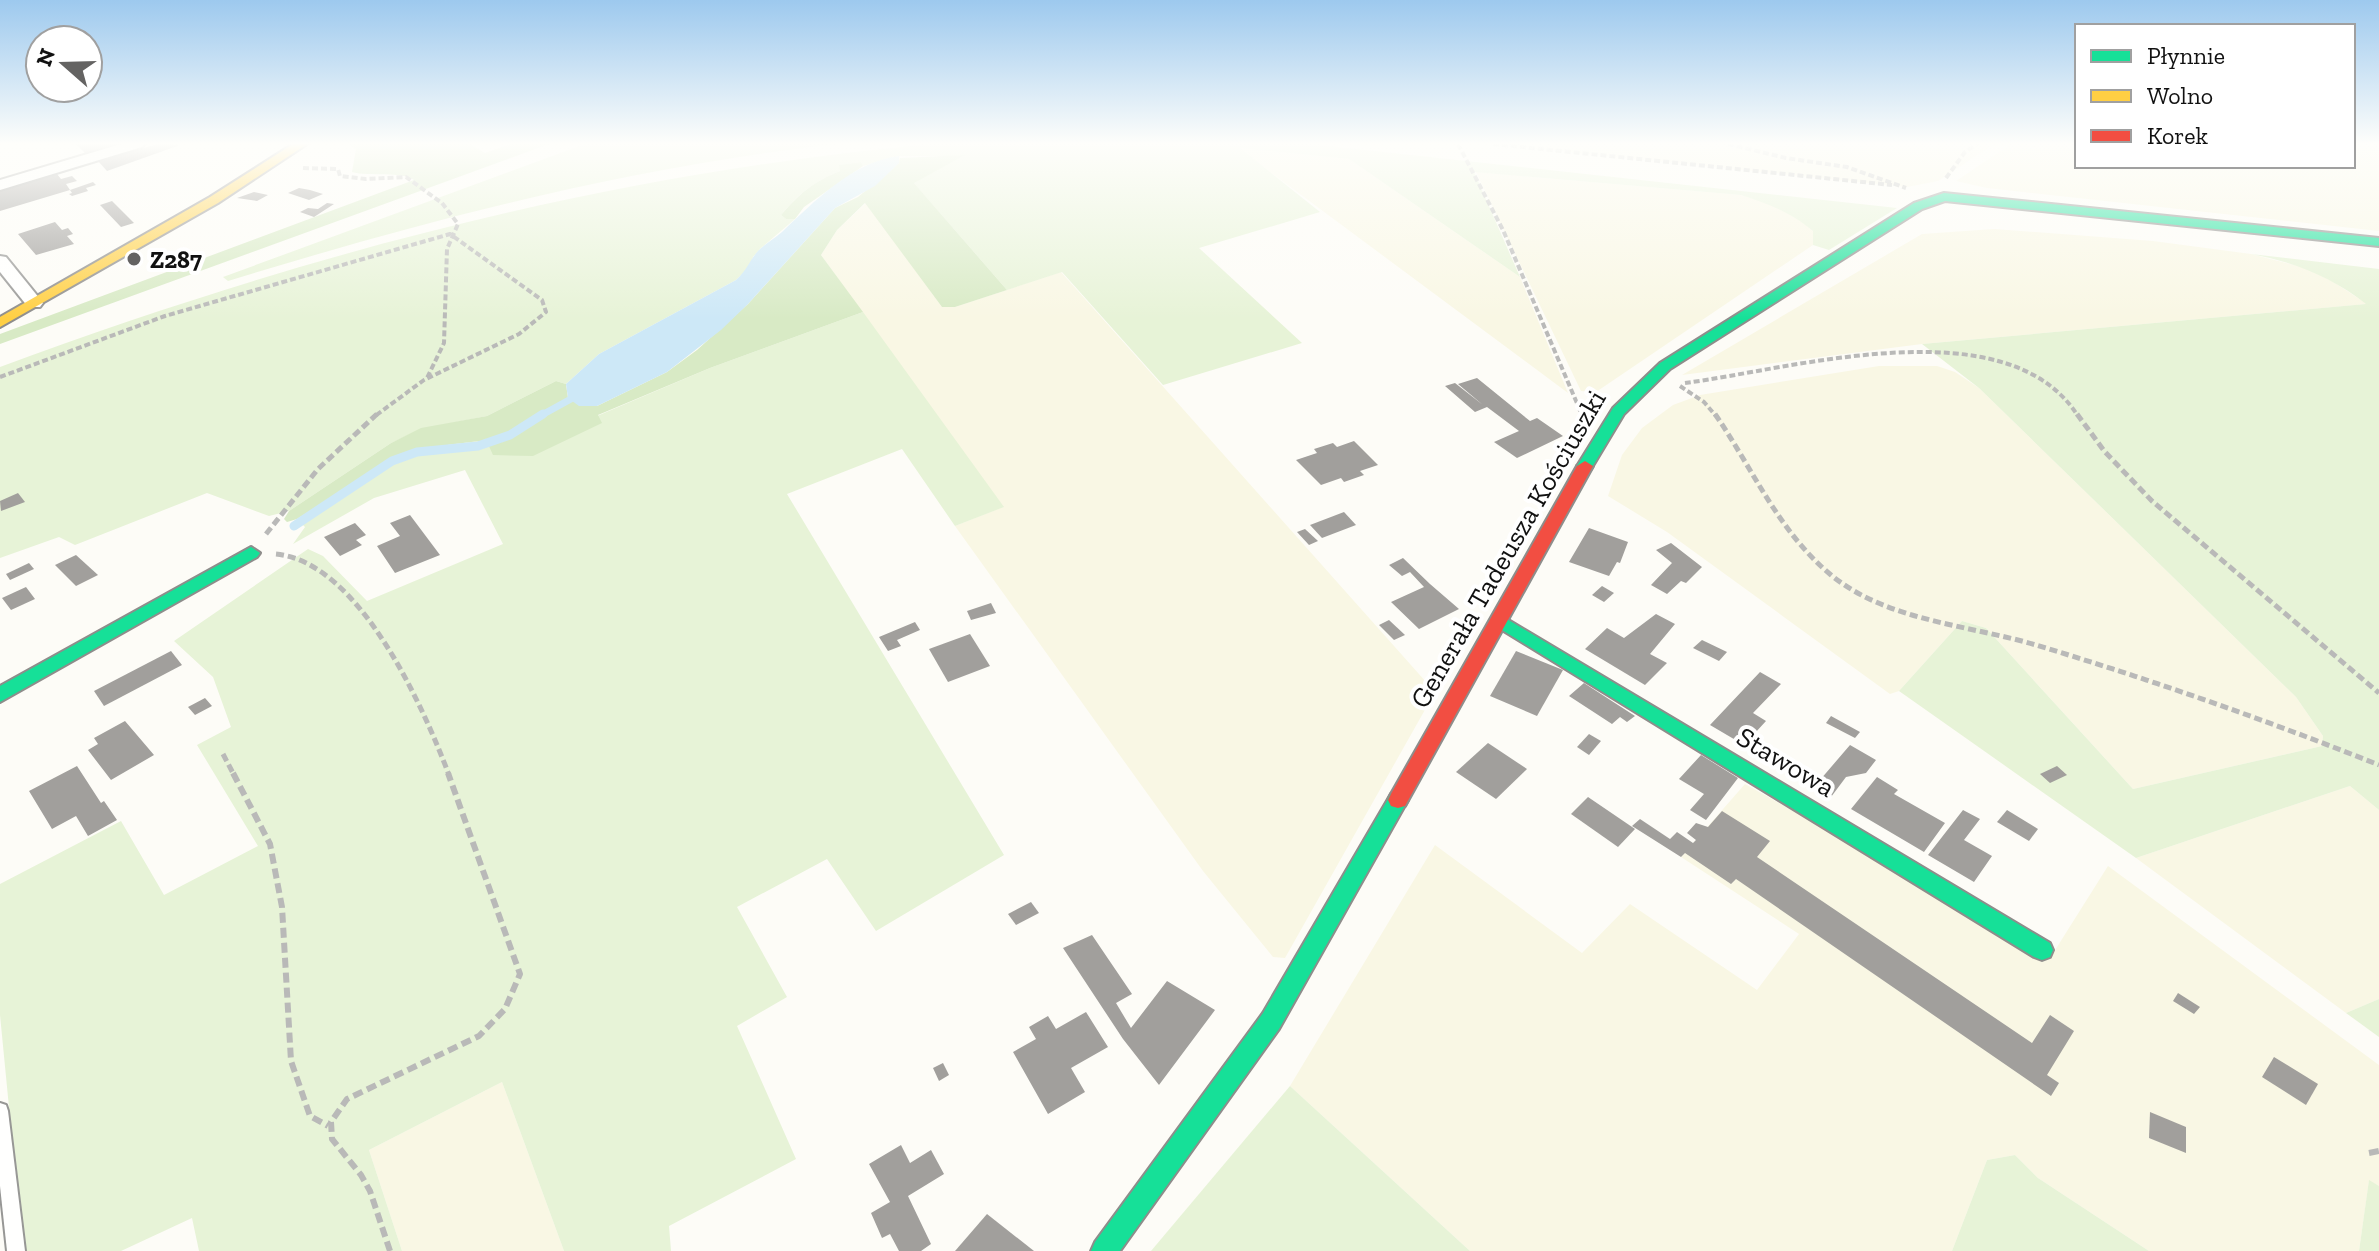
<svg xmlns="http://www.w3.org/2000/svg" width="2379" height="1251" font-family="'Zilla Slab',serif">
	<style>
		.farmland { fill: #f9f7e4 }
		.green { fill: #e7f3d7 }
		.forest { fill: #d8eac5 }
		.water { fill: #cde8f7 }
		.lines { fill: none; stroke-linecap: round; stroke-linejoin: round }
		.stream-far1 { stroke: #cde8f7; stroke-width: 7 }
		.stream { stroke: #cde8f7; stroke-width: 9 }
		.building { fill: #a19f9c }
		.lane-casing { stroke: #979795; stroke-width: 4 }
		.street-casing { stroke: #979795; stroke-width: 4 }
		.fast-casing { stroke: #8e8d8b; stroke-width: 4 }
		.slow-casing { stroke: #8e8d8b; stroke-width: 4 }
		.jam-casing { stroke: #8e8d8b; stroke-width: 4 }
		.path-far2 { stroke: #b9b9b8; stroke-width: 4; stroke-dasharray: 6 3; stroke-linecap: butt }
		.path-far1 { stroke: #b9b9b8; stroke-width: 5; stroke-dasharray: 8 4; stroke-linecap: butt }
		.path { stroke: #b9b9b8; stroke-width: 6; stroke-dasharray: 10 5; stroke-linecap: butt }
		.lane { fill: #fffffe; fill-rule: evenodd }
		.street { fill: #fffffe; fill-rule: evenodd }
		.fast { fill: #16e098; fill-rule: evenodd }
		.slow { fill: #ffcf43; fill-rule: evenodd }
		.jam { fill: #f24e42; fill-rule: evenodd }
		.poi-dot { fill: #646362; stroke: #fff; stroke-width: 3 }
		.labels { text-anchor: middle; dominant-baseline: central; stroke-width: 8; stroke-linejoin: round; paint-order: stroke }
		.far-poi-label { font-size: 24px; font-weight: bold; fill: #111; stroke: #fff; text-anchor: start }
		.street-label { font-size: 28px; fill: #111; stroke: #fff }
	</style>
	<rect width="100%" height="100%" fill="#fdfcf7"/>
	<g class="farmland">
		<polygon points="1492,144 1994,144 1938,181 1907,187"/>
		<polygon points="2011,144 2077,144 2077,166 2353,166 2353,144 2379,144 2379,231 1987,188 1956,181"/>
		<polygon points="1238,148 1349,159 1520,277 1568,393"/>
		<polygon points="1476,172 1741,195 1774,205 1795,216 1813,231 1813,245 1596,392 1581,391"/>
		<polygon points="866,203 942,307 955,307 1061,272 1435,692 1285,958 1273,957 1203,871 955,526 1003,507 821,255 837,230"/>
		<polygon points="1994,229 2153,241 2251,254 2306,268 2332,281 2367,304 1922,344 1682,375 1922,234"/>
		<polygon points="1879,366 1937,366 1955,372 1979,388 2296,697 2323,736 2322,746 2133,789 1986,628 1962,621 1899,691 1890,694 1667,532 1608,496 1622,455 1642,428 1673,405 1700,395"/>
		<polygon points="1745,784 2052,955 2108,866 2379,1065 2379,1186 2369,1181 2359,1251 2149,1251 2038,1178 2015,1155 1987,1160 1952,1251 1470,1251 1290,1086 1435,845 1582,953 1630,904 1757,990 1799,934 1681,857"/>
		<polygon points="2350,786 2379,810 2379,999 2346,1013 2136,858"/>
		<polygon points="502,1082 564,1251 402,1251 369,1150"/>
	</g>
	<g class="green">
		<path d="M585,144H837C629,167 427,220 228,281L223,277Z"/>
		<path d="M931,144H1310L1897,208L1829,250L1813,245V231C1790,212 1769,204 1741,195L1474,172L1520,277L1349,159L1240,148L1320,212L1199,248L1302,343L1163,385L1062,272L1007,290L913,182L963,156H899L863,166L861,162L840,165V171C815,181 799,193 781,215L786,219H795L761,248L753,257L751,266L736,280L599,354L566,384L556,381L487,416L421,429L391,443L289,511L269,516L207,493L75,545L59,537L0,558V367C304,254 608,174 931,144Z"/>
		<path d="M2251,254L2379,269V810L2350,786L2136,858L1899,691L1962,621L1986,628L2133,789L2322,746L2323,736L2296,697L1979,388L1922,344L2366,304C2332,277 2294,262 2251,254Z"/>
		<polygon points="863,312 1004,507 955,526 902,449 787,494 1004,855 876,931 827,859 737,907 787,997 737,1026 796,1159 669,1226 671,1251 564,1251 502,1082 369,1150 402,1251 199,1251 192,1218 121,1251 23,1251 0,1015 0,884 121,821 164,895 258,846 197,745 231,727 213,677 174,641 308,549 323,556 367,601 503,544 465,470 374,498 293,544 305,527 297,519 395,457 416,449 479,441 488,444 601,422 597,416 710,368"/>
		<polygon points="2379,999 2379,1037 2346,1013"/>
		<polygon points="1290,1086 1470,1251 1151,1251"/>
		<polygon points="2015,1155 2038,1178 2149,1251 1952,1251 1987,1160"/>
		<polygon points="2369,1180 2379,1186 2379,1251 2359,1251"/>
	</g>
	<g class="forest">
		<path d="M349,144H470L485,153L510,144H549L0,344V334L414,180C403,171 369,177 352,172L356,149Z"/>
		<polygon points="965,155 914,183 1007,290 955,307 942,307 865,203 837,230 821,255 863,312 710,368 598,415 602,423 533,456 493,455 488,444 479,441 416,449 395,457 297,519 287,522 284,519 289,511 391,443 421,428 487,416 556,381 566,384 568,398 597,406 667,372 697,350 748,304 835,208 858,197 899,163 900,158"/>
		<path d="M861,162L863,166L804,207L795,219H786L781,215C799,194 814,181 840,171L839,165Z"/>
	</g>
	<path class="water" d="M899,156V163L875,186L835,208L748,304L721,330L667,372L597,406H579L568,398L566,384L599,354L736,280C748,269 749,261 758,251C765,244 774,239 782,232C815,201 852,162 899,156Z"/>
	<g class="lines">
		<polyline class="stream-far1" points="540,416 580,394"/>
		<polyline class="stream" points="294,526 392,461 417,452 478,446 510,435 543,414"/>
	</g>
	<g class="building">
		<polygon points="76,144 116,144 119,147 86,154"/>
		<polygon points="158,144 180,145 107,171 98,161"/>
		<polygon points="57,174 61,179 72,176 77,181 66,184 70,190 0,211 0,191"/>
		<polygon points="93,182 96,185 86,188 88,191 72,196 69,194 72,193 70,190"/>
		<polygon points="299,188 310,190 323,194 309,200 288,193"/>
		<polygon points="254,192 268,195 257,201 237,198"/>
		<polygon points="112,201 134,223 121,227 100,205"/>
		<polygon points="327,203 334,204 314,217 300,212 308,208 318,209"/>
		<polygon points="55,222 62,230 68,228 73,234 67,236 74,244 36,255 18,234"/>
		<polygon points="1477,378 1530,421 1537,418 1563,436 1517,458 1494,442 1519,431 1487,407 1475,412 1445,386 1455,383 1483,405 1458,384"/>
		<polygon points="1354,441 1378,465 1360,471 1364,475 1344,482 1341,478 1321,485 1296,460 1317,453 1314,449 1333,443 1337,447"/>
		<polygon points="18,493 25,502 1,511 0,501"/>
		<polygon points="1344,512 1356,525 1322,538 1310,525"/>
		<polygon points="410,515 440,555 395,573 377,546 400,536 390,523"/>
		<polygon points="355,523 366,535 356,540 362,545 340,556 324,537"/>
		<polygon points="1589,528 1628,542 1620,563 1617,562 1609,576 1569,562"/>
		<polygon points="1305,529 1318,541 1309,545 1297,532"/>
		<polygon points="1671,543 1702,567 1686,583 1681,581 1667,594 1651,585 1672,563 1656,550"/>
		<polygon points="76,555 98,575 76,586 55,565"/>
		<polygon points="1403,558 1430,584 1459,609 1419,629 1391,602 1424,587 1410,572 1402,576 1389,565"/>
		<polygon points="29,563 34,569 10,580 6,574"/>
		<polygon points="1602,586 1614,593 1604,602 1592,595"/>
		<polygon points="26,587 35,599 11,610 2,598"/>
		<polygon points="991,603 996,613 971,620 967,611"/>
		<polygon points="1656,614 1675,624 1650,654 1667,663 1645,685 1585,649 1607,628 1624,638"/>
		<polygon points="1389,620 1405,635 1394,640 1379,625"/>
		<polygon points="915,622 920,630 897,640 901,646 888,651 879,637"/>
		<polygon points="970,634 990,666 948,682 929,649"/>
		<polygon points="1702,640 1727,652 1719,661 1693,648"/>
		<polygon points="171,651 182,665 104,706 94,691"/>
		<polygon points="1516,651 1563,670 1537,716 1490,696"/>
		<polygon points="1760,672 1781,684 1753,713 1766,721 1744,745 1710,725"/>
		<polygon points="1584,683 1635,716 1627,722 1620,717 1612,724 1569,696"/>
		<polygon points="205,698 212,706 195,715 188,707"/>
		<polygon points="1831,716 1860,732 1855,738 1826,723"/>
		<polygon points="125,721 154,755 111,780 88,750 98,744 94,738"/>
		<polygon points="1589,734 1601,741 1589,755 1577,747"/>
		<polygon points="1488,743 1527,769 1496,799 1456,772"/>
		<polygon points="1850,745 1876,760 1866,773 1846,777 1831,797 1814,787"/>
		<polygon points="1701,755 1738,778 1706,820 1690,810 1704,794 1679,779"/>
		<polygon points="77,766 101,803 104,801 117,820 88,836 76,816 52,829 29,791"/>
		<polygon points="2057,766 2067,775 2050,783 2040,774"/>
		<polygon points="1877,777 1898,790 1894,794 1945,823 1924,852 1851,809"/>
		<polygon points="1588,797 1635,829 1618,847 1571,814"/>
		<polygon points="1963,810 1980,819 1964,840 1992,856 1974,882 1928,855"/>
		<polygon points="2007,810 2038,829 2029,841 1997,822"/>
		<polygon points="1722,811 1770,841 1757,857 2032,1043 2050,1015 2074,1031 2047,1075 2059,1083 2051,1096 1736,879 1731,884 1685,853 1681,857 1632,826 1640,819 1670,839 1677,832 1693,843 1696,840 1687,833 1696,823 1708,827"/>
		<polygon points="1031,902 1039,913 1016,925 1008,914"/>
		<polygon points="1092,935 1132,994 1116,1003 1131,1028 1167,981 1215,1010 1159,1085 1123,1039 1063,948"/>
		<polygon points="2178,993 2200,1007 2194,1014 2173,1001"/>
		<polygon points="1086,1012 1108,1047 1071,1068 1085,1092 1048,1114 1013,1052 1036,1039 1029,1027 1048,1016 1056,1029"/>
		<polygon points="2274,1057 2318,1084 2306,1105 2262,1077"/>
		<polygon points="943,1063 949,1075 939,1081 933,1068"/>
		<polygon points="2150,1112 2186,1127 2186,1153 2149,1138"/>
		<polygon points="901,1145 910,1163 931,1150 944,1174 908,1196 931,1244 921,1251 899,1251 890,1234 882,1238 871,1213 890,1202 869,1164"/>
		<polygon points="987,1214 1034,1251 955,1251"/>
	</g>
	<g class="lines">
		<g class="lane-casing">
			<polygon id="lane" points="0,1103 6,1105 8,1111 25,1251 7,1251 0,1186"/>
		</g>
		<g class="street-casing">
			<g id="street">
				<polygon points="121,144 145,144 142,147 0,190 0,180"/>
				<polygon points="0,256 6,257 40,299 43,303 40,307 28,307 0,272"/>
			</g>
		</g>
		<g class="fast-casing">
			<g id="fast">
				<polygon points="1944,193 2379,238 2379,246 1945,201 1922,209 1670,369 1624,414 1591,469 1579,469 1577,466 1613,408 1660,363 1914,203"/>
				<polygon points="251,547 260,553 257,557 0,702 0,686"/>
				<polygon points="1500,615 2050,943 2053,950 2050,957 2042,960 2034,957 1494,625 1491,621 1494,617"/>
				<polygon points="1398,792 1405,794 1408,800 1279,1029 1120,1251 1091,1251 1095,1242 1263,1013 1391,794"/>
			</g>
		</g>
		<g class="slow-casing">
			<polygon id="slow" points="293,144 307,144 218,203 0,327 0,317 210,197"/>
		</g>
		<g class="jam-casing">
			<polygon id="jam" points="1585,461 1593,466 1405,806 1398,808 1391,806 1388,800 1391,794 1577,466"/>
		</g>
		<g class="path-far2">
			<polyline points="1458,144 1503,230 1582,415"/>
			<polyline points="1493,144 1892,185"/>
			<polyline points="1728,144 1786,158 1847,167 1906,188"/>
			<polyline points="303,168 338,169 340,176 366,179 406,177 442,203 458,224 447,249 444,343 427,378"/>
			<polyline points="1946,178 1965,152 1977,144"/>
			<polyline points="0,377 165,316 450,234 542,300 546,312 519,334 424,380 375,416"/>
			<path d="M1685,383C1793,369 2007,305 2078,416"/>
			<polyline points="1680,386 1704,402 1716,416"/>
		</g>
		<g class="path-far1">
			<path d="M1715,414C1753,469 1778,531 1831,575C1887,621 1969,625 2036,645C2152,680 2266,720 2379,765"/>
			<polyline points="2077,414 2105,452 2152,501 2379,693"/>
			<polyline points="266,534 318,469 377,414"/>
			<path d="M276,554C359,562 423,706 449,775"/>
			<polyline points="223,754 234,775"/>
		</g>
		<g class="path">
			<polyline points="233,773 270,844 282,907 291,1061 310,1116 328,1126"/>
			<polyline points="2369,1153 2379,1151"/>
			<polyline points="390,1251 370,1191 361,1175 332,1139 331,1122 347,1099 479,1036 505,1009 520,974 448,773"/>
		</g>
		<use href="#lane" class="lane"/>
		<use href="#street" class="street"/>
		<use href="#fast" class="fast"/>
		<use href="#slow" class="slow"/>
		<use href="#jam" class="jam"/>
	</g>
	<linearGradient id="sky" x2="0" y2="1"><stop stop-color="#9dc9ee"/><stop offset="0.45" stop-color="#fefefb"/><stop offset="1" stop-color="#fefefb" stop-opacity="0"/></linearGradient>
	<rect width="2379" height="319" fill="url(#sky)"/>
	<circle class="poi-dot" cx="134" cy="259" r="8"/>
	<g class="labels">
		<g class="far-poi-label">
			<text x="150" y="259">Z287</text>
		</g>
		<g class="street-label">
			<text transform="translate(1508 549) rotate(-60)">Generała Tadeusza Kościuszki</text>
			<text transform="translate(1786 762) rotate(31)">Stawowa</text>
		</g>
	</g>
	<rect x="2075" y="24" width="280" height="144" fill="#ffffff" stroke="#a0a0a0" stroke-width="2"/>
	<rect x="2091" y="50" width="40" height="12" fill="#16e098" stroke="#a0a0a0" stroke-width="2"/>
	<text x="2147" y="64" font-size="24" fill="#111111">Płynnie</text>
	<rect x="2091" y="90" width="40" height="12" fill="#ffcf43" stroke="#a0a0a0" stroke-width="2"/>
	<text x="2147" y="104" font-size="24" fill="#111111">Wolno</text>
	<rect x="2091" y="130" width="40" height="12" fill="#f24e42" stroke="#a0a0a0" stroke-width="2"/>
	<text x="2147" y="144" font-size="24" fill="#111111">Korek</text>
	<g transform="translate(64 64) rotate(290)"><circle r="38" fill="#ffffff" stroke="#a0a0a0" stroke-width="2"/>
	<path d="M0-6L14 30L0 20L-14 30Z" fill="#646362"/>
	<text y="-12" font-size="22" font-weight="bold" text-anchor="middle" fill="#111111">N</text>
	</g>
</svg>
